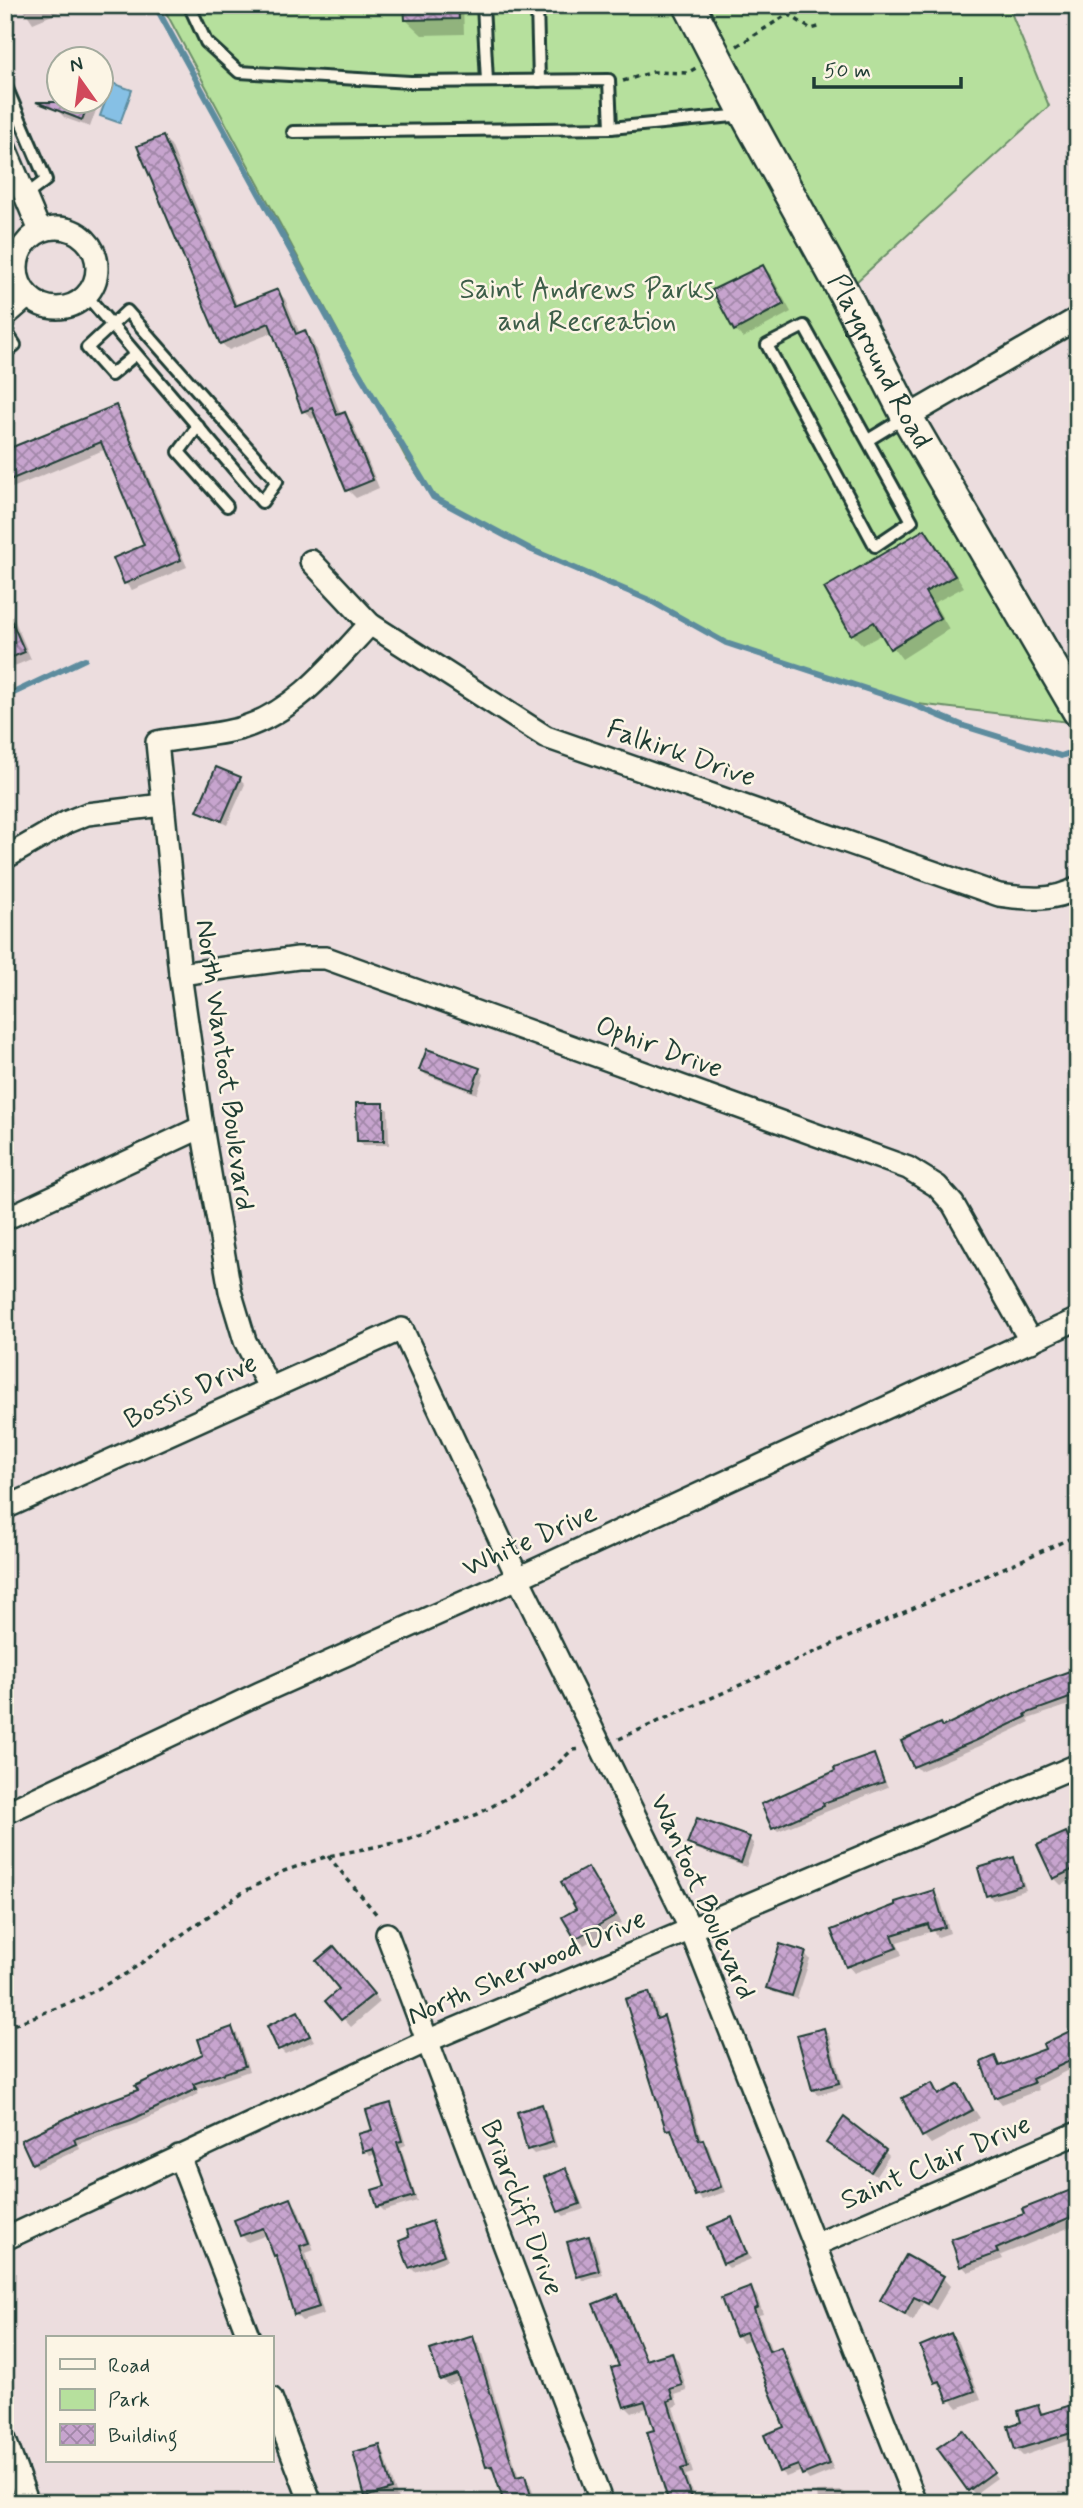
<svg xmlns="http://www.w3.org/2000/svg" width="1083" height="2508" font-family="Mynerve,sans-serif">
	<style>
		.park { fill: #b6e09d; stroke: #6a8e68; stroke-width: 2 }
		.water { fill: #86c0e5; stroke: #5d8c9e; stroke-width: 2 }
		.shadow { fill: #0003 }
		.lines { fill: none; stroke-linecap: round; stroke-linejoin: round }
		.stream { stroke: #5d8c9e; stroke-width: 6 }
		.building { fill: url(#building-cross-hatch); stroke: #1f3d34; stroke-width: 2 }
		.service-casing { stroke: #1f3d34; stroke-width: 16 }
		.minor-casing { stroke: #1f3d34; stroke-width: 26 }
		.secondary-casing { stroke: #1f3d34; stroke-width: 35 }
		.path { stroke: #1f3d34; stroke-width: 3.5; stroke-dasharray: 5 5; stroke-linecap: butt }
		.service { stroke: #fcf5e5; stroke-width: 10 }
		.minor { stroke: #fcf5e5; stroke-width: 21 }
		.secondary { stroke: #fcf5e5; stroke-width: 30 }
		.labels { text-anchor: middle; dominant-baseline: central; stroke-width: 5; stroke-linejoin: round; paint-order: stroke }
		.park-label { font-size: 28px; fill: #3d5e49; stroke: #fcf5e5 }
		.street-label { font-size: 28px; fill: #1f3d34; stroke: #fcf5e5 }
	</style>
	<defs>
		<pattern id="building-cross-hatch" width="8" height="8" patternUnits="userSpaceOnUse" patternTransform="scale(1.75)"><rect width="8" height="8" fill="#c7a4ce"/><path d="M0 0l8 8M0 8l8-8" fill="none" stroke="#a187a8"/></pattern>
	</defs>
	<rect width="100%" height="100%" fill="#ecddde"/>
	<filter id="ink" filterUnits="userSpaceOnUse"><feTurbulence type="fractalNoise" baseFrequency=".0143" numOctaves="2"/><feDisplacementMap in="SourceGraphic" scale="14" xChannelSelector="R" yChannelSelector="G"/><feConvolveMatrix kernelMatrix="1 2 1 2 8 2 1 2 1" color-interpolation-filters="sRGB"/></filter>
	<g filter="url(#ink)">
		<polygon class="park" points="162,5 1008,5 1049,106 844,293 1078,723 909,703 726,643 649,600 532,550 433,497 406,458"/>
		<polygon class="water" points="112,83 132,90 120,123 100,116"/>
		<g class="shadow">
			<polygon points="21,5 76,5 33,23"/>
			<polygon points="406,5 463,5 464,34 422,35 406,20"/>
			<polygon points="102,66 109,74 102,95"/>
			<polygon points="60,102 99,102 90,127 65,118 57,110"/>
			<polygon points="163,138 171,145 238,307 277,291 285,299 300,334 304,332 312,340 341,415 344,414 352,422 379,488 356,498 348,490 316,417 312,419 304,411 274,332 229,350 221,343"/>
			<polygon points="763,267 771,275 791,312 743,338 735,330"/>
			<polygon points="115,407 122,414 187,567 132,590 125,583 147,546 106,449 5,491 5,453"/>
			<polygon points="925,531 935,542 964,587 934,603 949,629 902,659 883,634 863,645 852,634"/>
			<polygon points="5,598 31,659 5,670"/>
			<polygon points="240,779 245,784 227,825 199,811"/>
			<polygon points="421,1070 479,1070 484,1075 477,1094 426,1075"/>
			<polygon points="383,1105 388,1110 389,1145 363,1145 358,1140"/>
			<polygon points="1078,1670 1078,1702 1028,1719 1030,1722 980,1746 920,1771 915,1766 943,1728"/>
			<polygon points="874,1756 888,1787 778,1831 773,1826"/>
			<polygon points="1078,1829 1078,1877 1061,1885 1054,1878 1040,1846"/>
			<polygon points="749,1839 754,1844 746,1867 694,1848 689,1843"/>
			<polygon points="1013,1859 1018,1864 1026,1890 993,1900 988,1895"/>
			<polygon points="588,1869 622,1923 584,1945 576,1938"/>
			<polygon points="933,1892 940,1899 950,1933 938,1937 933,1931 897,1942 902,1955 854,1973 848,1966"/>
			<polygon points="805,1954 810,1959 797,1999 773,1992 768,1987"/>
			<polygon points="342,1956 380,2002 351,2027 328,2001 342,1990"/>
			<polygon points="649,1993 654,1998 660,2020 668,2023 702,2141 708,2146 725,2192 702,2200 697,2195 674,2134 667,2129"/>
			<polygon points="298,2013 314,2041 285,2054 280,2049"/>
			<polygon points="232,2029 237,2034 249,2071 197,2089 199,2094 136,2124 78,2144 80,2149 38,2168 33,2163 140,2091 205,2055"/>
			<polygon points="1078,2029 1078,2065 1037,2086 1039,2090 1002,2104 996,2097 983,2063 995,2058 1002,2067 1047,2050"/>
			<polygon points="824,2030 829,2035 843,2088 818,2095 813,2090"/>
			<polygon points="932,2085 941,2095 959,2086 980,2118 931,2144 924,2136"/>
			<polygon points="390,2105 395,2110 406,2145 401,2147 417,2201 384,2211 379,2206 387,2188 376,2154 370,2156 365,2151"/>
			<polygon points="541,2106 546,2111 557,2147 534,2154 529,2149"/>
			<polygon points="828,2143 884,2151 889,2156 876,2176"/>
			<polygon points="566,2170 571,2175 584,2209 564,2216 559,2211"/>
			<polygon points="1078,2188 1078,2224 1001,2255 1003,2259 968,2272 962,2266 1026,2215 1024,2210"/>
			<polygon points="290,2200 297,2207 314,2250 306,2253 324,2314 302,2321 295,2314 279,2259 267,2235 248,2242 241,2235"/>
			<polygon points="731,2219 751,2259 729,2268 724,2263"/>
			<polygon points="431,2223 436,2228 448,2260 415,2272 410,2267"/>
			<polygon points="589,2238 594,2242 603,2275 584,2281 579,2276"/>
			<polygon points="943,2278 950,2286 936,2310 923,2303 913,2321 882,2300"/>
			<polygon points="750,2289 757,2296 763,2314 759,2315 772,2352 781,2349 787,2355 834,2470 809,2480 802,2471 786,2477 780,2471 786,2428 751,2339 743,2342 736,2335"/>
			<polygon points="617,2296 623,2302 648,2361 672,2354 678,2360 687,2391 675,2395 678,2405 673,2407 693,2473 686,2475 696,2503 667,2503 664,2495 668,2494 649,2407 632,2413 626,2407 614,2369 622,2367"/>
			<polygon points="951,2335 959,2343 981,2399 958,2408 937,2382"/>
			<polygon points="472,2338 479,2344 519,2478 524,2477 530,2483 536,2503 506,2503 494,2473 488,2466 461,2380 448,2385 441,2379"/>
			<polygon points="1078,2379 1078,2393 1074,2380"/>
			<polygon points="1078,2405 1078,2437 1023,2456 1016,2449 1023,2423 1038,2407 1045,2415"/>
			<polygon points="967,2437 997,2478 975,2494 970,2489"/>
			<polygon points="379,2447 384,2452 399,2503 369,2503 355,2454"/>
			<polygon points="843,2491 851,2503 818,2503 817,2492"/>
		</g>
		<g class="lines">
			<g class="stream">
				<polyline points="155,5 346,351 433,497 532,550 649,600 726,643 909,703 964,726 1061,756 1078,750"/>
				<polyline points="5,697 85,659"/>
			</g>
		</g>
		<g class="building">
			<polygon points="404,5 458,5 459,19 405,20"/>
			<polygon points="36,102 81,102 87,107 82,120"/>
			<polygon points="163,136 235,306 278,289 296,334 305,330 337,415 345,412 373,480 346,491 312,408 302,412 269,323 220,344 137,146"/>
			<polygon points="763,265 784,304 734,331 712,290"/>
			<polygon points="116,405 181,560 124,584 113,558 144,545 101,442 5,482 5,450"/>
			<polygon points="925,529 955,576 925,592 940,618 890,649 874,622 851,635 824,588"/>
			<polygon points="5,606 25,652 5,660"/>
			<polygon points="216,767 241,777 222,821 197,811"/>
			<polygon points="427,1049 480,1068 472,1090 419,1070"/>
			<polygon points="356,1103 384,1103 384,1141 357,1141"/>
			<polygon points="1078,1668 1078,1695 1025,1714 1026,1717 975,1741 913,1767 901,1741 940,1723 942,1727 1023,1688"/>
			<polygon points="874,1754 884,1782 823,1803 824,1806 772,1829 761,1804 835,1771 834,1768"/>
			<polygon points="697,1818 750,1837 741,1863 687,1844"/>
			<polygon points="1066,1832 1078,1858 1078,1867 1053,1879 1037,1845"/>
			<polygon points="1014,1857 1022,1885 986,1896 978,1868"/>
			<polygon points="588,1867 616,1915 575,1939 562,1917 576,1909 561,1882"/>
			<polygon points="934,1890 945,1927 930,1931 928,1924 892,1935 897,1948 846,1967 831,1930 895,1905 895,1902"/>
			<polygon points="780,1944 806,1952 792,1996 766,1988"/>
			<polygon points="334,1946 374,1994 341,2020 325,2001 339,1989 316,1961"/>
			<polygon points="649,1992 657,2019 664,2016 699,2140 703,2139 721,2187 695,2196 671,2129 666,2130 625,1999"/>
			<polygon points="298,2011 310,2036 278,2050 267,2026"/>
			<polygon points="232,2027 245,2066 193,2084 196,2089 131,2120 74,2139 76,2144 32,2164 21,2140 83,2110 138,2090 135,2086 203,2054 198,2039"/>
			<polygon points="1078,2027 1078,2057 1032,2079 1034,2083 994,2098 981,2062 995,2056 999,2066 1045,2049 1043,2044"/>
			<polygon points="824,2028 839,2083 812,2090 797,2035"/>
			<polygon points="932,2083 938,2095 959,2084 973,2110 922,2137 902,2098"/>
			<polygon points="391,2103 402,2141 397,2142 414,2196 377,2207 372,2190 385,2186 373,2149 363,2152 358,2134 372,2130 366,2110"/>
			<polygon points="542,2104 553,2142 527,2150 517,2112"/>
			<polygon points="844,2117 886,2150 871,2172 826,2143"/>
			<polygon points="566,2168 580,2204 558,2212 544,2177"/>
			<polygon points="1071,2190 1078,2214 996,2249 998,2253 960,2267 951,2239 1024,2214 1022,2209"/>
			<polygon points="291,2198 309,2243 300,2246 319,2307 294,2315 276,2255 274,2256 263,2228 240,2236 234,2220"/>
			<polygon points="732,2217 747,2254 723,2264 708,2227"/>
			<polygon points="432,2221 444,2255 409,2268 399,2241 409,2237 407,2230"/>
			<polygon points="589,2236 599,2271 577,2277 567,2242"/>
			<polygon points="906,2255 944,2276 928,2304 914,2297 905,2314 880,2300"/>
			<polygon points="751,2287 758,2307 754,2309 769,2351 781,2347 829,2464 802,2475 798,2465 779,2472 764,2435 784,2427 746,2332 735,2336 721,2298"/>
			<polygon points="618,2294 646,2360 672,2352 682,2385 670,2389 673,2399 668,2401 688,2467 681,2469 693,2503 669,2503 647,2432 654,2430 645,2401 624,2407 611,2368 619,2366 593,2304"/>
			<polygon points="951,2333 975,2391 948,2401 940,2381 935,2383 920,2346"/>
			<polygon points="473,2336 516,2477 525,2475 533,2503 504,2503 492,2466 486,2467 457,2374 440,2380 430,2350"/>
			<polygon points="1078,2403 1078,2431 1015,2450 1008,2426 1021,2422 1018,2411 1038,2405 1041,2414"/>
			<polygon points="963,2430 994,2472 968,2491 937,2448"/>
			<polygon points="380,2445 392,2489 365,2497 353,2452"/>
		</g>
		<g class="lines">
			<g class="service-casing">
				<g id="service">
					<polyline points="189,5 206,42 239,72 410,82 609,80 611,128"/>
					<polyline points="483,5 487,81"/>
					<polyline points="537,5 539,81"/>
					<polyline points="5,84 46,180 25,196"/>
					<polyline points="293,132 611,128 743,115"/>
					<path d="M86,295C144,364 203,433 262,502L277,481L127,311L87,348L111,375L136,354"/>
					<polygon points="804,326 912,521 875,546 767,345"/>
					<polyline points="5,330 15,345 5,353"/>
					<polyline points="198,426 179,452 227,506"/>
					<polyline points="868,440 904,418"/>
				</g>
			</g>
			<g class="minor-casing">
				<g id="minor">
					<polyline points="5,148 40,231"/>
					<circle cx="57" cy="268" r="40"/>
					<polyline points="5,316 28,296"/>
					<polyline points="907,417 1078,318"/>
					<path d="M311,561L370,624L546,737L999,895C1028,899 1051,902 1078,888"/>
					<polyline points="5,858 67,822 87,814 163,805"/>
					<polyline points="180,974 298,958 326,958 908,1168 937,1186 953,1204 1031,1342"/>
					<polyline points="5,1219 202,1127"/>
					<path d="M269,1387L245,1341L230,1291L202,1127L180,974L157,742C184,737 215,736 242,728C296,711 333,664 370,624"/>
					<polyline points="5,1508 402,1329 518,1578 690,1928 916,2503"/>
					<polyline points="5,1813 260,1693 518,1578 1078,1319"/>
					<polyline points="387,1934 602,2503"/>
					<polyline points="179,2156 249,2338"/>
					<polyline points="5,2239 427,2041 1078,1765"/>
					<polyline points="817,2244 1078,2133"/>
					<polyline points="271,2398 311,2503"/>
					<polyline points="5,2440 28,2503"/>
				</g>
			</g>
			<g class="secondary-casing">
				<g id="secondary">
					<path id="s1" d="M689,5L746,115L844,293L907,417L1078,711"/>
				</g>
			</g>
			<g class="path">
				<polyline points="788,14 811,29 822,26"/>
				<polyline points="737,46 788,14 790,5"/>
				<polyline points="623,81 653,72 687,73 696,68"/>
				<polyline points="619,1739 1078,1535"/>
				<polyline points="328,1856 378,1916"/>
				<polyline points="5,2028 77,2000 127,1973 243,1892 284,1871 328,1856 405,1841 478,1814 543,1778 572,1750 582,1749"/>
			</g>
			<use href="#service" class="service"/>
			<use href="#minor" class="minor"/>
			<use href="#secondary" class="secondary"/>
		</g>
	</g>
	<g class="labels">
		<g class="park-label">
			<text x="587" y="290">Saint Andrews Parks<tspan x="587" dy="32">and Recreation</tspan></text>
		</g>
		<g class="street-label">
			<text stroke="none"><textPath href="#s1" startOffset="404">Playground Road</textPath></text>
			<text transform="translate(681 754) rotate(19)">Falkirk Drive</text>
			<text transform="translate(659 1048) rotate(20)">Ophir Drive</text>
			<text transform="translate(224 1065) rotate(82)">North Wantoot Boulevard</text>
			<text transform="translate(191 1392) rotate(-25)">Bossis Drive</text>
			<text transform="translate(530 1541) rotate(-24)">White Drive</text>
			<text transform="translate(702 1897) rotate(66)">Wantoot Boulevard</text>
			<text transform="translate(527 1968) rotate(-23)">North Sherwood Drive</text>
			<text transform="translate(936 2163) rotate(-23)">Saint Clair Drive</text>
			<text transform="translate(521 2208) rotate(69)">Briarcliff Drive</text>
		</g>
	</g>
	<rect width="1083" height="2508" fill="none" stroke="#fcf5e5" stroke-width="28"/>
	<rect x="14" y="14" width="1055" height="2480" fill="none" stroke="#1f3d34" stroke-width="2.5" filter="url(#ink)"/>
	<rect x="46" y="2336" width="228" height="126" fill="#fcf5e5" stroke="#a4ab9e" stroke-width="2"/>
	<rect x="60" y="2359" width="35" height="10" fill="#fcf5e5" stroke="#a4ab9e" stroke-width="2"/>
	<text x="108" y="2372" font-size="21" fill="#1f3d34">Road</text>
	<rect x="60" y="2389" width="35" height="21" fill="#b6e09d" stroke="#a4ab9e" stroke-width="2"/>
	<text x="108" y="2406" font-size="21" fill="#1f3d34">Park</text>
	<rect x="60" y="2424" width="35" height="21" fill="url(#building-cross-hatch)" stroke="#a4ab9e" stroke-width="2"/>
	<text x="108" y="2442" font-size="21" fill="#1f3d34">Building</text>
	<g transform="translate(80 80) rotate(346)"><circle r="33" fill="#fcf5e5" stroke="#a4ab9e" stroke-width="2"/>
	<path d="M0-5L12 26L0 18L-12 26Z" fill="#d1495b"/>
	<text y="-10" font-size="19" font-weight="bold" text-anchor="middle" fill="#1f3d34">N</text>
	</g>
	<path d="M814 77v10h147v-10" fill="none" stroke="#1f3d34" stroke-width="3.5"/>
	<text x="824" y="77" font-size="21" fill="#1f3d34" stroke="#fcf5e5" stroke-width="5" paint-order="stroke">50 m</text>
</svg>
